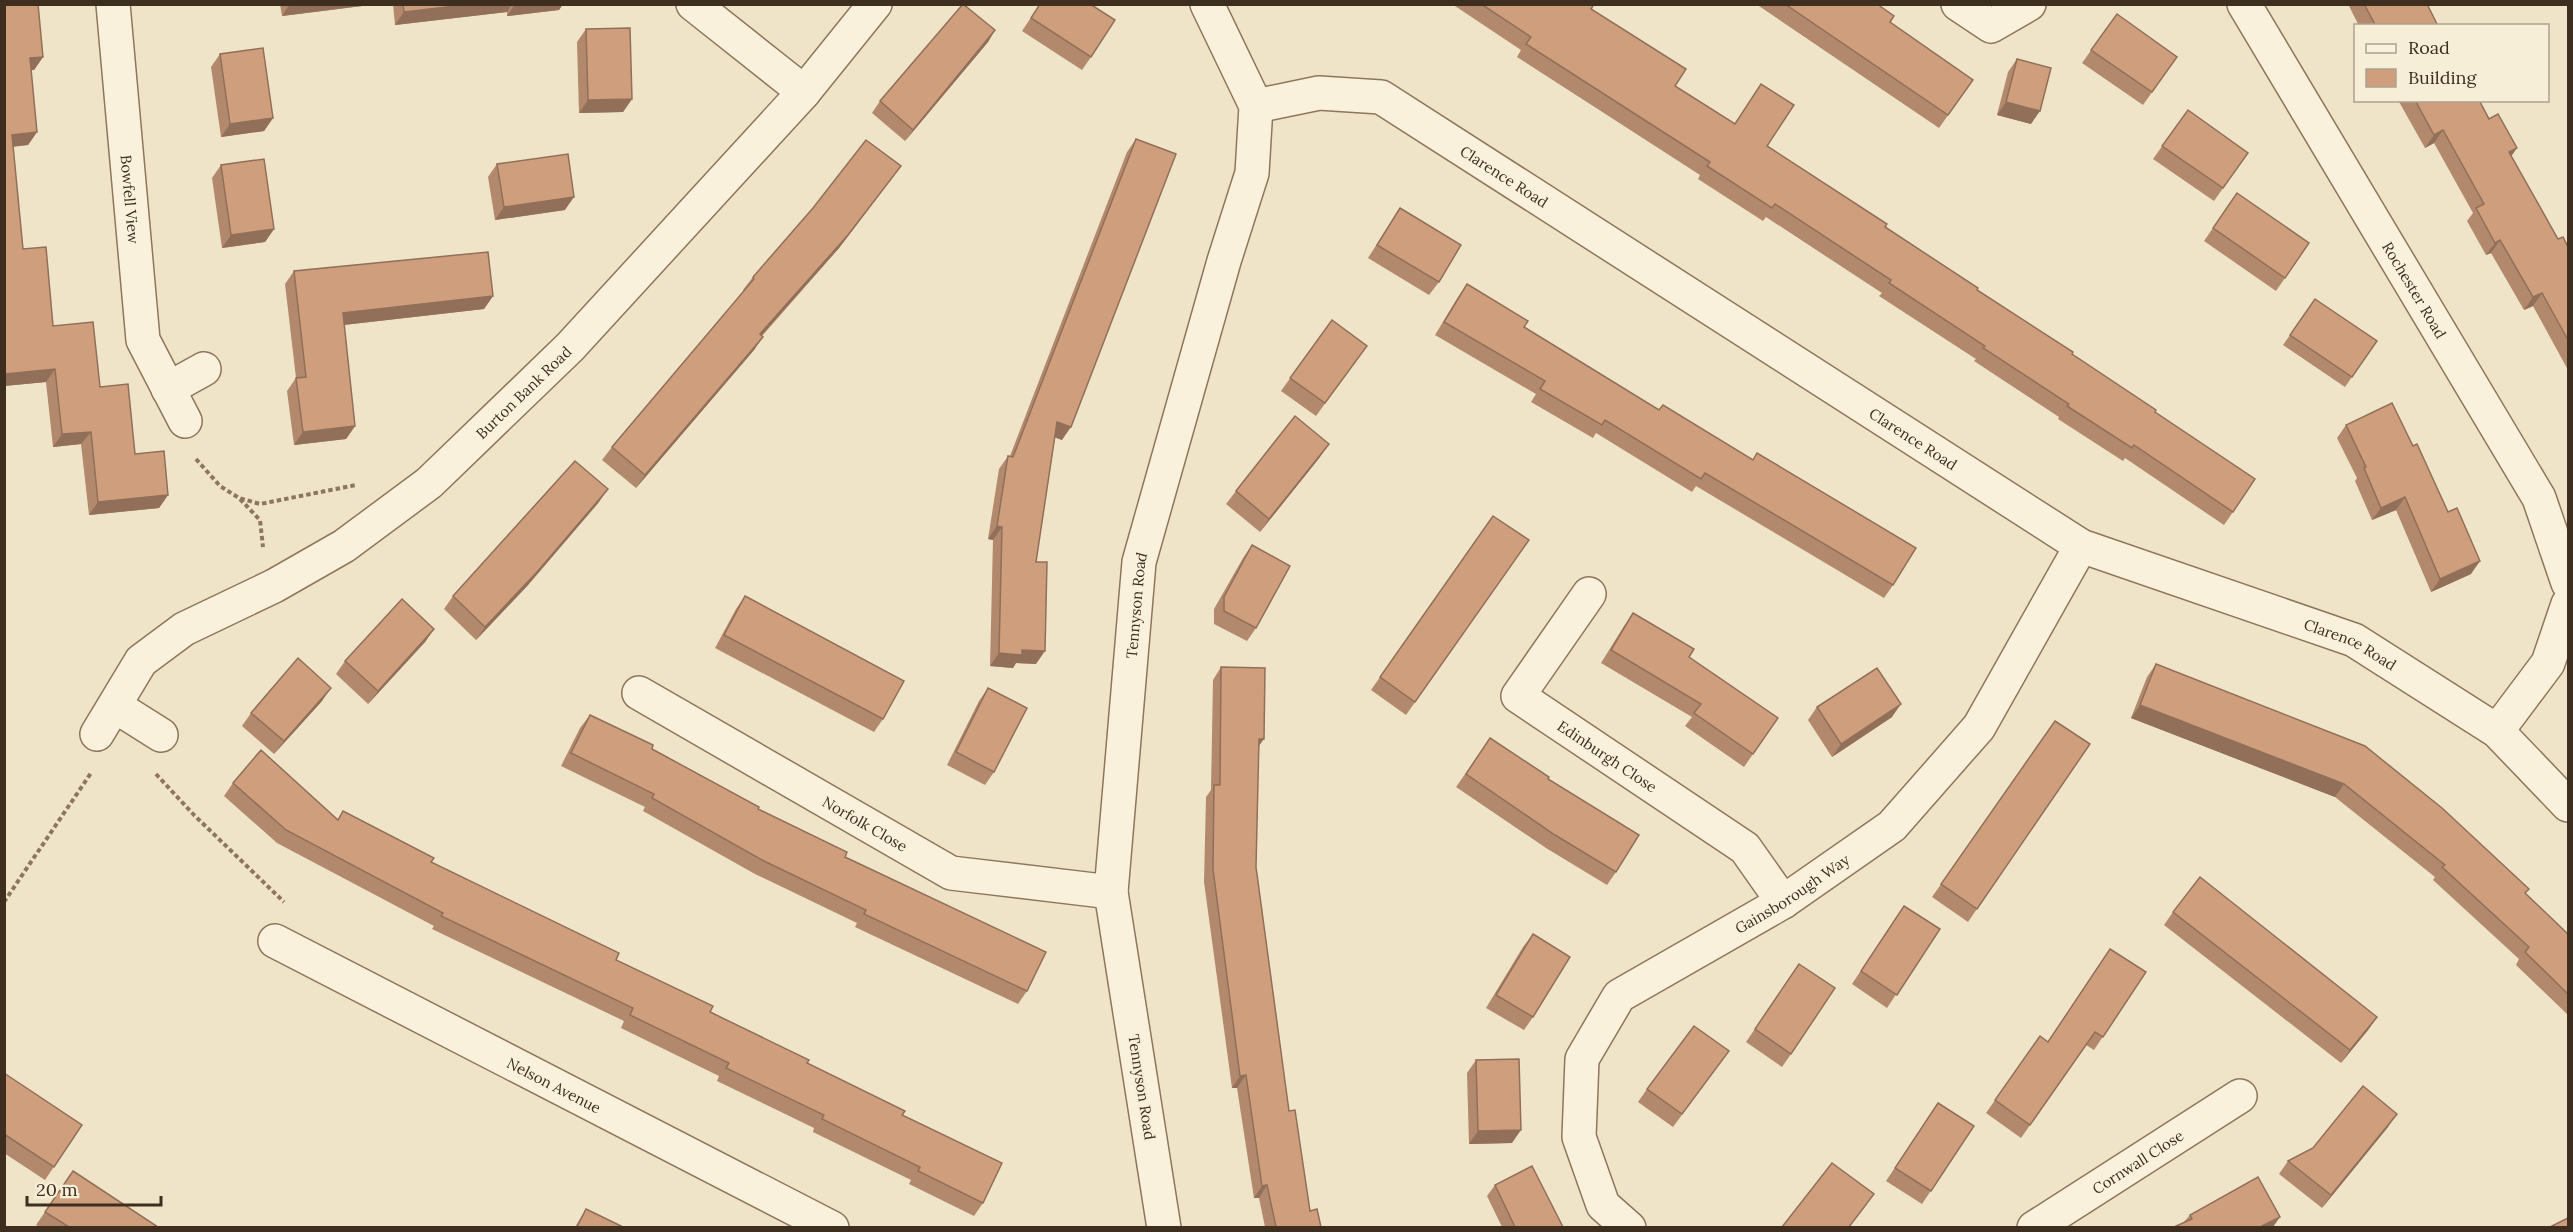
<svg xmlns="http://www.w3.org/2000/svg" width="2573" height="1232" font-family="Lora,serif">
	<style>
		.lines { fill: none; stroke-linecap: round; stroke-linejoin: round }
		.minor-casing { stroke: #8d765c; stroke-width: 36 }
		.path { stroke: #8d765c; stroke-width: 4; stroke-dasharray: 4.5 3; stroke-linecap: butt }
		.minor { stroke: #faf1dc; stroke-width: 33 }
		.wall { fill: #b2896c }
		.shaded-wall { fill: #916f58 }
		.building { fill: #cf9f7d; stroke: #916f58; stroke-width: 1.5 }
		.labels { text-anchor: middle; dominant-baseline: central; stroke-width: 4.5; stroke-linejoin: round; paint-order: stroke }
		.street-label { font-size: 15px; fill: #3d2e20; stroke: #f7eed8 }
	</style>
	<rect width="100%" height="100%" fill="#f0e4c8"/>
	<g class="lines">
		<g class="minor-casing">
			<g id="minor">
				<path id="s1" d="M113,4L143,340L185,421"/>
				<polyline points="693,4 804,92"/>
				<polyline points="1958,4 1991,26 2029,4"/>
				<path id="s2" d="M2244,4L2539,498L2568,583"/>
				<path id="s3" d="M1256,106L1319,93L1381,97L2081,546L2354,640L2497,731L2568,805"/>
				<polyline points="168,389 204,369"/>
				<path id="s4" d="M1589,594L1518,696L1745,848L1783,902"/>
				<path id="s5" d="M639,693L951,873L1111,892"/>
				<polyline points="115,706 161,735"/>
				<polyline points="2497,731 2548,663 2568,604"/>
				<path id="s6" d="M97,734L141,661L184,629L274,586L344,546L429,483L570,347L804,92L875,4"/>
				<path id="s7" d="M275,941L832,1228"/>
				<path id="s8" d="M1164,1228L1111,892L1139,562L1224,261L1252,173L1256,106L1207,4"/>
				<path id="s9" d="M1629,1228L1603,1205L1579,1137L1582,1059L1619,996L1783,902L1892,826L1979,727L2081,546"/>
				<path id="s10" d="M2034,1228L2240,1096"/>
			</g>
		</g>
		<g class="path">
			<polyline points="196,459 220,486 239,498 260,504 356,485"/>
			<polyline points="240,499 260,520 263,547"/>
			<polyline points="156,774 194,815 284,902"/>
			<polyline points="4,902 91,773"/>
		</g>
		<use href="#minor" class="minor"/>
	</g>
	<g class="wall">
		<polygon points="4,4 43,57 34,70 31,70 37,132 28,145 13,147 23,249 53,326 100,387 135,454 168,495 159,508 89,515 81,444 53,447 46,382 4,386"/>
		<polygon points="280,4 378,4 282,16"/>
		<polygon points="393,4 563,4 559,10 507,16 507,12 395,25"/>
		<polygon points="1040,4 1090,4 1091,57 1082,70 1022,31"/>
		<polygon points="1452,4 1594,4 1591,9 1675,86 1767,146 2072,354 2155,412 2233,512 2224,525 2125,458 2123,461 2058,419 2059,417 1974,361 1976,359 1879,296 1882,293 1766,217 1763,221 1698,179 1700,175 1517,57 1521,50"/>
		<polygon points="1756,4 1877,4 1890,22 1973,80 1939,128"/>
		<polygon points="2348,4 2427,4 2438,26 2359,26"/>
		<polygon points="2117,14 2177,57 2143,105 2082,63"/>
		<polygon points="586,29 632,99 623,112 579,113 577,42"/>
		<polygon points="995,30 988,42 905,141 872,113 880,101"/>
		<polygon points="220,54 273,118 264,131 221,137 211,67"/>
		<polygon points="2017,59 2031,124 1997,115 2008,72"/>
		<polygon points="2398,100 2479,100 2558,239 2568,247 2568,370 2533,306 2524,310 2491,253 2486,255 2467,221 2473,213 2434,143 2425,148"/>
		<polygon points="2188,110 2248,153 2214,201 2153,159"/>
		<polygon points="1136,139 1062,440 1055,437 1036,562 1036,664 1016,663 1013,668 990,666 993,540 988,539 999,469 1008,456 1010,456 1127,152"/>
		<polygon points="497,164 565,210 495,220 488,177"/>
		<polygon points="221,165 274,229 265,242 222,248 212,178"/>
		<polygon points="901,166 839,248 762,336 754,350 636,488 602,460 612,447 744,291 743,290 753,277"/>
		<polygon points="2237,193 2309,243 2276,291 2204,241"/>
		<polygon points="1400,208 1439,282 1429,295 1368,258"/>
		<polygon points="294,271 493,296 484,309 344,325 355,426 346,439 294,445 287,391 296,378 285,284"/>
		<polygon points="1467,284 1524,327 1893,585 1884,598 1696,486 1692,492 1596,433 1593,438 1531,402 1536,394 1435,335 1458,297"/>
		<polygon points="2315,299 2377,341 2345,387 2283,345"/>
		<polygon points="1332,320 1367,346 1316,416 1281,391"/>
		<polygon points="2346,425 2471,574 2431,592 2396,510 2372,520 2355,481 2357,478 2337,438"/>
		<polygon points="1320,457 1260,532 1226,504 1236,491"/>
		<polygon points="599,502 528,585 476,640 444,609 453,596"/>
		<polygon points="1493,516 1529,540 1406,715 1371,690"/>
		<polygon points="1252,545 1256,628 1247,641 1214,624 1214,609 1243,558"/>
		<polygon points="745,596 883,719 874,732 715,648 736,609"/>
		<polygon points="1633,613 1689,657 1778,718 1744,767 1685,726 1692,717 1601,663 1624,626"/>
		<polygon points="434,629 425,642 368,704 336,674 345,661"/>
		<polygon points="2156,664 2526,894 2568,934 2568,1015 2516,965 2519,959 2433,880 2435,877 2335,797 2131,718 2147,677"/>
		<polygon points="1221,667 1258,747 1256,867 1289,1111 1310,1211 1321,1227 1265,1227 1259,1198 1254,1198 1237,1088 1232,1088 1204,882 1206,797 1211,790 1213,680"/>
		<polygon points="988,688 994,772 985,785 947,765 979,701"/>
		<polygon points="322,701 274,754 242,726 251,713"/>
		<polygon points="1817,707 1892,717 1832,757 1808,720"/>
		<polygon points="590,715 845,857 1027,991 1018,1004 855,927 857,923 755,874 643,811 645,807 561,766 580,728"/>
		<polygon points="2055,721 2090,744 1968,922 1932,897"/>
		<polygon points="1490,738 1616,872 1607,885 1546,848 1456,787"/>
		<polygon points="233,783 338,819 343,811 431,862 616,960 902,1115 983,1203 974,1216 909,1184 911,1180 813,1132 814,1128 717,1081 719,1076 621,1028 624,1021 432,929 434,926 277,843 224,796"/>
		<polygon points="2173,912 2377,1017 2368,1030 2341,1063 2164,925"/>
		<polygon points="1895,919 1940,929 1887,1008 1852,984"/>
		<polygon points="1533,934 1533,1017 1524,1030 1486,1008 1523,947"/>
		<polygon points="1799,964 1791,1054 1782,1067 1746,1042"/>
		<polygon points="2146,972 2094,1050 2086,1045 2021,1138 1986,1113 2040,1036 2048,1042"/>
		<polygon points="1729,1051 1673,1127 1638,1102 1647,1089"/>
		<polygon points="1476,1060 1512,1143 1469,1144 1467,1073"/>
		<polygon points="4,1073 82,1125 45,1180 4,1153"/>
		<polygon points="1938,1103 1974,1126 1922,1204 1886,1181"/>
		<polygon points="2388,1127 2322,1208 2279,1174 2288,1161"/>
		<polygon points="73,1171 158,1227 40,1227 36,1225"/>
		<polygon points="1495,1185 1563,1227 1502,1227 1487,1196"/>
		<polygon points="586,1209 623,1227 575,1227"/>
		<polygon points="2190,1215 2273,1227 2184,1222"/>
	</g>
	<g class="shaded-wall">
		<polygon points="290,4 378,4 282,16"/>
		<polygon points="472,4 512,4 507,12 395,25 404,12"/>
		<polygon points="515,4 563,4 559,10 507,16"/>
		<polygon points="995,30 988,42 905,141 913,130"/>
		<polygon points="43,57 34,70 21,71 30,58"/>
		<polygon points="632,99 623,112 579,113 588,100"/>
		<polygon points="2006,102 2040,111 2031,124 1997,115"/>
		<polygon points="273,118 264,131 221,137 230,124"/>
		<polygon points="2443,130 2434,143 2425,148 2434,135"/>
		<polygon points="37,132 28,145 4,147 12,135"/>
		<polygon points="2517,148 2508,161 2509,152"/>
		<polygon points="901,166 839,248 751,347 760,334"/>
		<polygon points="574,197 565,210 495,220 504,207"/>
		<polygon points="274,229 265,242 222,248 231,235"/>
		<polygon points="2500,240 2491,253 2486,255 2495,243"/>
		<polygon points="2542,293 2533,306 2524,310 2533,297"/>
		<polygon points="493,296 484,309 334,326 343,313"/>
		<polygon points="763,337 754,350 636,488 645,475"/>
		<polygon points="55,369 46,382 4,386 5,374"/>
		<polygon points="1057,422 1071,427 1062,440 1048,435"/>
		<polygon points="355,426 346,439 294,445 303,432"/>
		<polygon points="91,432 81,444 53,447 62,434"/>
		<polygon points="1329,444 1320,457 1260,532 1269,519"/>
		<polygon points="608,489 599,502 528,585 476,640 485,627"/>
		<polygon points="168,495 159,508 89,515 98,502"/>
		<polygon points="2405,497 2396,510 2372,520 2381,508"/>
		<polygon points="997,526 1002,527 993,540 988,539"/>
		<polygon points="2480,561 2471,574 2431,592 2440,579"/>
		<polygon points="434,629 425,642 368,704 378,691"/>
		<polygon points="1022,650 1045,651 1036,664 1016,663 1013,668 990,666 999,653"/>
		<polygon points="331,688 322,701 274,754 284,741"/>
		<polygon points="1901,704 1892,717 1832,757 1841,744"/>
		<polygon points="2140,705 2344,784 2335,797 2131,718"/>
		<polygon points="1259,739 1264,739 1255,751"/>
		<polygon points="2377,1017 2368,1030 2341,1063 2350,1050"/>
		<polygon points="1246,1075 1237,1088 1232,1088 1240,1076"/>
		<polygon points="2397,1114 2388,1127 2322,1208 2331,1195"/>
		<polygon points="1521,1130 1512,1143 1469,1144 1478,1131"/>
		<polygon points="1267,1185 1259,1198 1254,1198 1262,1186"/>
		<polygon points="2280,1217 2273,1227 2260,1227"/>
	</g>
	<g class="building">
		<polygon points="4,4 38,4 43,57 30,58 37,132 12,135 23,249 46,247 53,326 93,322 100,387 128,384 135,454 164,451 168,495 98,502 91,432 62,434 55,369 5,374"/>
		<polygon points="403,4 472,4 404,12"/>
		<polygon points="963,4 995,30 913,130 880,101"/>
		<polygon points="1040,4 1090,4 1115,20 1091,57 1031,18"/>
		<polygon points="1481,4 1594,4 1591,9 1686,69 1675,86 1735,124 1761,84 1794,105 1767,146 1887,224 1885,227 1978,288 1977,290 2073,352 2072,354 2156,410 2155,412 2255,479 2233,512 2134,445 2132,448 2067,406 2069,404 1983,348 1985,346 1889,283 1891,280 1775,204 1772,208 1707,166 1710,162 1526,44 1531,37"/>
		<polygon points="1785,4 1877,4 1894,16 1890,22 1973,80 1948,115"/>
		<polygon points="2364,4 2427,4 2438,26 2376,26"/>
		<polygon points="2117,14 2177,57 2152,92 2091,50"/>
		<polygon points="630,28 632,99 588,100 586,29"/>
		<polygon points="263,48 273,118 230,124 220,54"/>
		<polygon points="2017,59 2051,68 2040,111 2006,102"/>
		<polygon points="2415,100 2479,100 2489,119 2498,114 2517,148 2509,152 2558,239 2563,237 2568,247 2568,340 2542,293 2533,297 2500,240 2495,243 2476,208 2484,204 2443,130 2434,135"/>
		<polygon points="2188,110 2248,153 2223,188 2162,146"/>
		<polygon points="1136,139 1176,154 1071,427 1057,422 1036,562 1047,562 1045,651 1022,650 1022,655 999,653 1002,527 997,526 1008,456 1013,457"/>
		<polygon points="866,140 901,166 848,235 760,334 763,337 645,475 612,447 754,279 753,277 813,208"/>
		<polygon points="568,154 574,197 504,207 497,164"/>
		<polygon points="264,159 274,229 231,235 221,165"/>
		<polygon points="2237,193 2309,243 2285,278 2213,228"/>
		<polygon points="1400,208 1461,245 1439,282 1377,245"/>
		<polygon points="488,252 493,296 343,313 355,426 303,432 296,378 306,377 294,271"/>
		<polygon points="1467,284 1528,321 1524,327 1659,410 1663,405 1753,460 1757,453 1916,548 1893,585 1705,473 1701,479 1605,420 1602,425 1540,389 1545,381 1444,322"/>
		<polygon points="2315,299 2377,341 2352,377 2290,335"/>
		<polygon points="1332,320 1367,346 1325,403 1290,378"/>
		<polygon points="2392,403 2413,446 2417,444 2448,512 2457,508 2480,561 2440,579 2405,497 2381,508 2364,468 2366,467 2346,425"/>
		<polygon points="1295,416 1329,444 1269,519 1236,491"/>
		<polygon points="575,461 608,489 537,572 485,627 453,596"/>
		<polygon points="1493,516 1529,540 1415,702 1380,677"/>
		<polygon points="1252,545 1290,566 1256,628 1224,611 1224,597"/>
		<polygon points="745,596 904,681 883,719 724,635"/>
		<polygon points="402,599 434,629 378,691 345,661"/>
		<polygon points="1633,613 1694,649 1689,657 1778,718 1753,754 1694,713 1701,704 1611,650"/>
		<polygon points="298,658 331,688 284,741 251,713"/>
		<polygon points="2156,664 2365,746 2442,808 2529,889 2525,893 2568,934 2568,994 2525,952 2529,947 2442,867 2445,865 2344,784 2140,705"/>
		<polygon points="1221,667 1265,668 1264,739 1259,739 1256,867 1289,1111 1295,1110 1310,1211 1317,1209 1321,1227 1276,1227 1267,1185 1262,1186 1246,1075 1240,1076 1213,869 1214,785 1220,785"/>
		<polygon points="1877,668 1901,704 1841,744 1817,707"/>
		<polygon points="988,688 1027,708 994,772 956,752"/>
		<polygon points="590,715 653,745 652,749 759,807 758,809 847,852 845,857 1046,952 1027,991 864,914 866,910 764,861 652,798 654,794 571,753"/>
		<polygon points="2055,721 2090,744 1977,909 1941,884"/>
		<polygon points="1490,738 1549,777 1548,779 1639,835 1616,872 1555,835 1466,774"/>
		<polygon points="261,750 338,820 343,811 434,858 431,862 619,953 616,960 713,1006 710,1012 809,1060 807,1063 905,1111 902,1115 1002,1163 983,1203 918,1171 920,1167 822,1119 824,1115 726,1068 729,1063 630,1015 633,1008 441,916 443,913 286,830 233,783"/>
		<polygon points="2200,877 2377,1017 2350,1050 2173,912"/>
		<polygon points="1904,906 1940,929 1897,995 1861,971"/>
		<polygon points="1533,934 1570,957 1533,1017 1496,995"/>
		<polygon points="2110,949 2146,972 2103,1037 2095,1032 2030,1125 1995,1100 2040,1036 2048,1042"/>
		<polygon points="1799,964 1835,988 1791,1054 1755,1029"/>
		<polygon points="1694,1026 1729,1051 1682,1114 1647,1089"/>
		<polygon points="1519,1059 1521,1130 1478,1131 1476,1060"/>
		<polygon points="4,1073 82,1125 54,1167 4,1134"/>
		<polygon points="2363,1086 2397,1114 2331,1195 2288,1161 2313,1148"/>
		<polygon points="1938,1103 1974,1126 1931,1191 1895,1168"/>
		<polygon points="1832,1163 1874,1194 1849,1227 1782,1227"/>
		<polygon points="1532,1166 1563,1227 1515,1227 1495,1185"/>
		<polygon points="73,1171 158,1227 69,1227 45,1212"/>
		<polygon points="2258,1177 2280,1217 2260,1227 2174,1227 2192,1219 2190,1215"/>
		<polygon points="586,1209 623,1227 577,1227"/>
		<polygon points="2568,1218 2568,1227 2550,1227"/>
	</g>
	<g class="labels">
		<g class="street-label">
			<text stroke="none"><textPath href="#s3" startOffset="273">Clarence Road</textPath></text>
			<text stroke="none"><textPath href="#s1" startOffset="196">Bowfell View</textPath></text>
			<text stroke="none"><textPath href="#s2" startOffset="333">Rochester Road</textPath></text>
			<text stroke="none"><textPath href="#s6" startOffset="556">Burton Bank Road</textPath></text>
			<text stroke="none"><textPath href="#s3" startOffset="759">Clarence Road</textPath></text>
			<text stroke="none"><textPath href="#s8" startOffset="628">Tennyson Road</textPath></text>
			<text stroke="none"><textPath href="#s3" startOffset="1245">Clarence Road</textPath></text>
			<text stroke="none"><textPath href="#s4" startOffset="232">Edinburgh Close</textPath></text>
			<text stroke="none"><textPath href="#s5" startOffset="261">Norfolk Close</textPath></text>
			<text stroke="none"><textPath href="#s9" startOffset="459">Gainsborough Way</textPath></text>
			<text stroke="none"><textPath href="#s7" startOffset="314">Nelson Avenue</textPath></text>
			<text transform="translate(1142 1087) rotate(81)">Tennyson Road</text>
			<text stroke="none"><textPath href="#s10" startOffset="123">Cornwall Close</textPath></text>
		</g>
	</g>
	<rect width="2573" height="1232" fill="none" stroke="#3d2e20" stroke-width="12"/>
	<rect x="2354" y="24" width="195" height="78" fill="#f7eed8" stroke="#ada18e" stroke-width="1.5"/>
	<rect x="2366" y="44" width="30" height="9" fill="#faf1dc" stroke="#ada18e" stroke-width="1.5"/>
	<text x="2408" y="54" font-size="18" fill="#3d2e20">Road</text>
	<rect x="2366" y="69" width="30" height="18" fill="#cf9f7d" stroke="#ada18e" stroke-width="1.5"/>
	<text x="2408" y="84" font-size="18" fill="#3d2e20">Building</text>
	<path d="M27 1196v9h134v-9" fill="none" stroke="#3d2e20" stroke-width="3"/>
	<text x="36" y="1196" font-size="18" fill="#3d2e20" stroke="#f7eed8" stroke-width="4.5" paint-order="stroke">20 m</text>
</svg>
